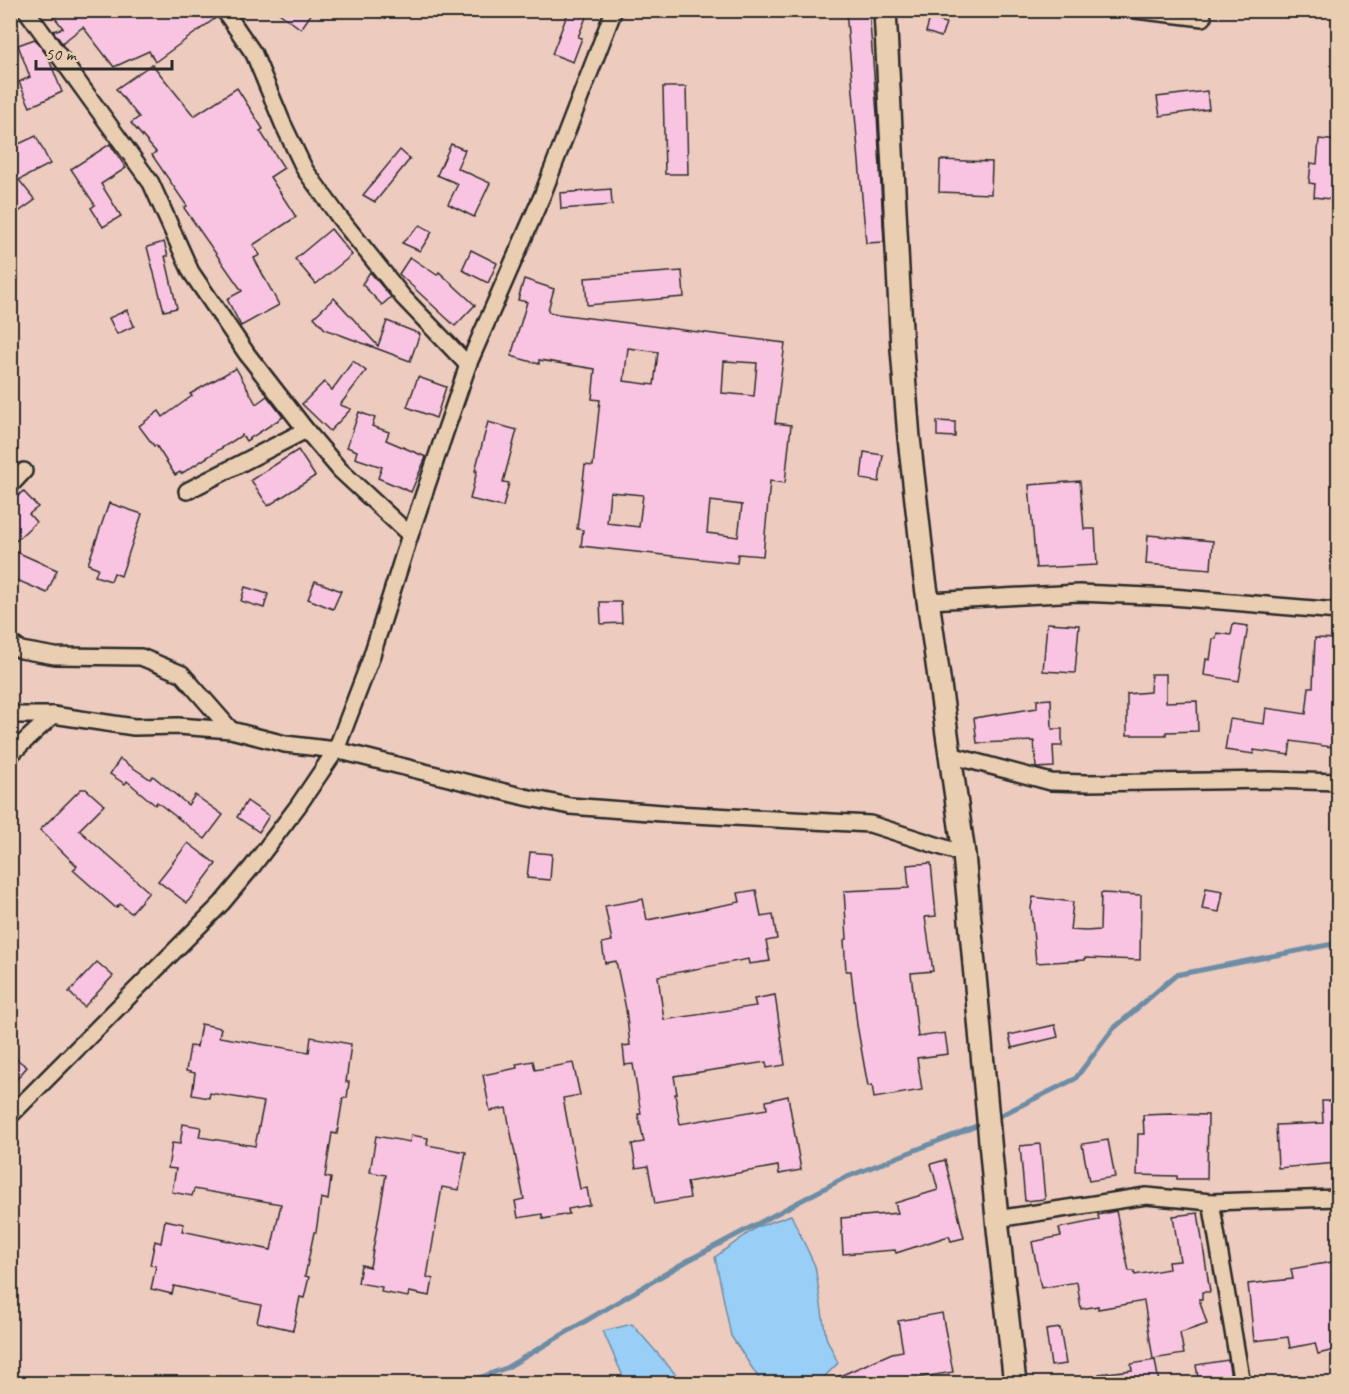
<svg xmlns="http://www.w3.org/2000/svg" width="1349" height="1394" font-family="Caveat,sans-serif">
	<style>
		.water { fill: #99cff7; stroke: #6d8da5; stroke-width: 1.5 }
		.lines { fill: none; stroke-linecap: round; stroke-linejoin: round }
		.stream { stroke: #6d8da5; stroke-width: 5 }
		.building { fill: #f9c4e1; stroke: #2b2b2b; stroke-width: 1.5; fill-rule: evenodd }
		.minor-casing { stroke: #2b2b2b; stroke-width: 20 }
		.secondary-casing { stroke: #2b2b2b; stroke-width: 26 }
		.minor { stroke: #eaceb1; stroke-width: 15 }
		.secondary { stroke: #eaceb1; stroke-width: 21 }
	</style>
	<rect width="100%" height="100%" fill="#eecbbf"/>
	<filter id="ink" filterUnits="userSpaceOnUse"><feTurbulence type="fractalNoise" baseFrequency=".0167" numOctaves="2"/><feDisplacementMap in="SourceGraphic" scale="12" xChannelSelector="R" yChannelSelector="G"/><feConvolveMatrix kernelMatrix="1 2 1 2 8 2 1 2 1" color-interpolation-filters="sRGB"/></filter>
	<g filter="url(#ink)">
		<g class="water">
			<polygon points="791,1215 815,1266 826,1337 838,1363 818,1383 762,1383 731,1336 715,1257 757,1227"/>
			<polygon points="632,1324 678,1377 651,1383 626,1383 603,1331"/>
		</g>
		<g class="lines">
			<g class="stream">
				<polyline points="993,1119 1075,1079 1113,1029 1176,975 1338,943"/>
				<polyline points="462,1384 506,1368 687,1261 842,1179 984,1123"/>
			</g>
		</g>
		<g class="building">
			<polygon points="49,10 214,10 217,17 155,62 149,51 114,67 83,27 62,43 53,31 63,28"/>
			<polygon points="275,10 314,10 301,29"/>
			<polygon points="569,10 589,10 578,37 582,38 573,62 552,54"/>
			<polygon points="846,10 869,10 877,114 884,242 866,243"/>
			<polygon points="930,18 946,23 941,37 926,32"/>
			<polygon points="35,39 48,57 62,92 30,107 19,82 30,77 18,45"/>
			<polygon points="152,64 194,116 237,88 263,129 260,131 284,168 270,177 296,217 253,245 260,255 254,258 279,305 241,326 227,299 242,291 184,208 187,206 152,155 156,152 131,123 139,117 116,89"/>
			<polygon points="663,87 686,87 688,174 665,174"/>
			<polygon points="1207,91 1209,109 1160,116 1157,97"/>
			<polygon points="36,136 50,164 19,180 35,200 10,218 10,148"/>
			<polygon points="1319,139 1338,141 1338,200 1314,197 1315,184 1309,183 1311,163 1317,164"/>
			<polygon points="110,144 126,168 101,184 121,216 103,227 91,208 95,205 71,169"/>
			<polygon points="451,144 465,150 457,168 490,183 474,217 448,204 458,184 437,175"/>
			<polygon points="400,150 410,159 375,202 363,195"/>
			<polygon points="940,160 992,162 991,194 939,192"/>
			<polygon points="611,189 612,205 561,209 560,193"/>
			<polygon points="420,225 432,232 420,251 402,243"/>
			<polygon points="331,229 352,255 316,284 295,259"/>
			<polygon points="164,242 168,256 165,256 177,308 164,311 147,247"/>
			<polygon points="471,250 497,263 488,283 462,270"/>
			<polygon points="410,257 437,275 439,272 475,305 455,326 399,274"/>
			<polygon points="682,271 684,297 587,305 585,278"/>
			<polygon points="370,272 391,297 382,305 362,284"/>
			<path d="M524,279L554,289L548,310L549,312L558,314L785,343L775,423L791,425L785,483L770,481L763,556L738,554L737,563L581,546L583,530L577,529L585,465L593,466L600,400L592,399L595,369L539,360V364L511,356L527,302L518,300ZM628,348L658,352L654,385L624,381ZM724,361L757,363L754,396L722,393ZM610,492L643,495L639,527L607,523ZM710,501L742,505L738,537L707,533Z"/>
			<polygon points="334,298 378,346 387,321 420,334 410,361 325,329 314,317"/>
			<polygon points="127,310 134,326 117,334 109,318"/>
			<polygon points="353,361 366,371 340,405 351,409 330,431 302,404 324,382 332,390"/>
			<polygon points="236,368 256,404 267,396 283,417 246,441 242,435 181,474 180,472 175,475 156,445 154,446 139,426 159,411 163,417 192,396 190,394"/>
			<polygon points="418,377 446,387 436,418 407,407"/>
			<polygon points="359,412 375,418 372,426 389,432 386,440 426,457 411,492 378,478 382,467 355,458 357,451 347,447"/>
			<polygon points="937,421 955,422 955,437 937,436"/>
			<polygon points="488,422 517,430 503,482 509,483 503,507 470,499 477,471 475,471"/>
			<polygon points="298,450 315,476 268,506 251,480"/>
			<polygon points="864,452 883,455 879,482 861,479"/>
			<polygon points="1080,481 1084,529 1095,529 1097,565 1036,568 1029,485"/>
			<polygon points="23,491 38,507 29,514 36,522 10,546 10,504"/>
			<polygon points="109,503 142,514 121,576 114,573 111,581 95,576 98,568 88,564"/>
			<polygon points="1148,535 1213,541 1211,569 1146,564"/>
			<polygon points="10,549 57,570 47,593 10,577"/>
			<polygon points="315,581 341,591 333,609 308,599"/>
			<polygon points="245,587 268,594 264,608 241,601"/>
			<polygon points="600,602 621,602 622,623 601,624"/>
			<polygon points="1047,623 1079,625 1075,673 1043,671"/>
			<polygon points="1233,624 1248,626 1239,681 1204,675 1206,659 1210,660 1213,639 1216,639 1217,633 1231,635"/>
			<polygon points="1315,638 1338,639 1338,748 1291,741 1289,755 1254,750 1254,754 1225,750 1230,719 1264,724 1266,708 1306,714 1309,687 1313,687"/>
			<polygon points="1151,674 1166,674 1166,702 1197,701 1198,731 1166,732 1166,735 1127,735 1127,694 1150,692"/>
			<polygon points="1051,699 1052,729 1062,729 1062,746 1053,746 1054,767 1036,768 1034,741 977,743 974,718 1037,708 1037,700"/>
			<polygon points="120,759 150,779 153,776 188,805 195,795 223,815 205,839 157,802 155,805 127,781 125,784 110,774"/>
			<polygon points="81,789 86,789 104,805 79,830 149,892 131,913 120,904 116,908 73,870 77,866 40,830"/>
			<polygon points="247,801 269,816 259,832 237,817"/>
			<polygon points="188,843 216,864 187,903 158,881"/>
			<polygon points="530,852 552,854 550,880 527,878"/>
			<polygon points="931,863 936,916 925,917 933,971 911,973 918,1037 945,1033 948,1054 917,1058 922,1090 874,1098 872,1085 868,1086 865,1070 857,1025 851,971 846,971 844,940 847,939 844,891 909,888 907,865"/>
			<polygon points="1206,888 1223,891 1219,912 1202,909"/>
			<polygon points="756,890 761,917 773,915 777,939 766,941 770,961 749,964 748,959 658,976 664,1020 756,1006 754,999 775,995 785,1065 767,1068 766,1062 674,1076 677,1094 675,1094 680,1124 767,1109 766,1101 788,1096 801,1170 779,1174 778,1166 687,1182 690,1198 655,1204 648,1166 636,1168 632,1144 644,1142 638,1114 641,1114 633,1064 625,1065 623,1046 630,1045 626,1009 616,961 605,963 602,943 612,941 605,906 643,899 647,920 740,902 738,893"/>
			<polygon points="1101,893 1141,895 1140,960 1085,958 1085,960 1036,963 1031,908 1033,897 1073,902 1070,930 1086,931 1100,930"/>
			<polygon points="97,962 113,976 84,1007 69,992"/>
			<polygon points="201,1024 221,1028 219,1037 309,1052 311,1037 351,1044 346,1082 349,1082 347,1098 343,1098 337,1134 332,1133 325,1177 331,1178 328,1200 321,1198 316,1232 314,1232 305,1276 309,1277 304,1298 300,1297 293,1330 257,1322 261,1305 174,1286 172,1294 151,1289 156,1266 150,1265 155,1241 161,1243 165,1220 184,1224 182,1231 271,1250 281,1204 194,1189 192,1196 172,1192 176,1169 168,1168 172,1143 180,1144 183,1124 201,1127 199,1137 255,1146 264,1102 210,1093 209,1098 192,1095 195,1073 186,1071 190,1046 197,1047"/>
			<polygon points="1055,1025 1058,1037 1012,1048 1009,1035"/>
			<polygon points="10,1054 27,1067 10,1087"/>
			<polygon points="533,1061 535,1070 573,1063 580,1095 563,1098 580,1189 587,1188 590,1205 568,1209 569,1214 543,1219 542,1214 518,1218 515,1201 524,1199 506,1108 490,1111 483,1075 517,1068 516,1064"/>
			<polygon points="1322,1101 1338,1101 1338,1163 1278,1168 1276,1125 1323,1123"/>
			<polygon points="1171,1114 1208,1115 1207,1179 1177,1179 1177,1176 1137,1175 1138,1134 1144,1134 1143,1115"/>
			<polygon points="411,1135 428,1138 427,1145 466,1152 459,1190 442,1187 427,1277 433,1279 430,1296 409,1292 408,1297 381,1292 382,1287 358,1283 361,1265 370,1267 386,1175 370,1172 376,1136 410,1142"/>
			<polygon points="1108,1140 1115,1177 1089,1181 1082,1144"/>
			<polygon points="1040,1144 1045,1199 1025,1201 1020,1146"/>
			<polygon points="945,1160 964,1238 951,1241 949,1236 896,1253 895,1250 843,1254 841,1218 898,1213 895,1203 938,1190 931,1164"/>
			<polygon points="1116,1211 1129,1271 1134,1271 1135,1275 1169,1269 1168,1262 1180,1261 1173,1216 1198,1213 1210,1292 1202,1292 1202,1299 1199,1299 1207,1324 1180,1333 1184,1354 1153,1359 1144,1301 1098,1309 1098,1306 1081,1309 1077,1282 1041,1288 1032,1242 1061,1236 1059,1228 1099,1220 1098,1215"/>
			<polygon points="1338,1261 1338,1349 1318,1354 1315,1343 1290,1348 1288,1337 1254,1341 1248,1284 1293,1279 1291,1269"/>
			<polygon points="942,1313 953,1372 887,1383 824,1383 892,1353 903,1351 898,1321"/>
			<polygon points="1060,1328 1066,1364 1051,1366 1046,1330"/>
			<polygon points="1155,1360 1159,1383 1100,1383 1099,1374 1132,1370 1131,1364"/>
			<polygon points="1228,1360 1232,1383 1199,1383 1196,1365"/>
		</g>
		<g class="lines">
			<g class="minor-casing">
				<g id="minor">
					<polyline points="26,10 151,183 191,272 247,354 306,430 340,470 410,535"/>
					<polyline points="224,10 254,54 283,124 305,170 339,217 403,297 468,365"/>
					<polyline points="1135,10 1203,18"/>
					<polyline points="10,486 24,471"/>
					<polyline points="187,491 306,430"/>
					<polyline points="929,601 1079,593 1172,597 1338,611"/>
					<polyline points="10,643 21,650 55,656 141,657 182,674 231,730"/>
					<polyline points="10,715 53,715 134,727 178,726 231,730 285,744 336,750 525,797 570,806 675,814 870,824 964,854"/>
					<polyline points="10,755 53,715"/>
					<polyline points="950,755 1051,782 1087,783 1270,780 1338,782"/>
					<polyline points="10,1116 222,903 252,867 298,806 336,750 370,661 410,535 468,365 542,196 614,10"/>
					<polyline points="1211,1202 1242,1384"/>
					<polyline points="997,1219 1146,1196 1211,1202 1338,1198"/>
				</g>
			</g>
			<g class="secondary-casing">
				<polyline id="secondary" points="885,10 902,349 909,438 924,572 964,854 997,1219 1015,1384"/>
			</g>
			<use href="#minor" class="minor"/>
			<use href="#secondary" class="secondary"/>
		</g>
	</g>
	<rect width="1349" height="1394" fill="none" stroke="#eaceb1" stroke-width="36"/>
	<rect x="18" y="18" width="1313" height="1358" fill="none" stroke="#2b2b2b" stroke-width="2" filter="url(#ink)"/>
	<path d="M36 60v9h136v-9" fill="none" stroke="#2b2b2b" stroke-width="3"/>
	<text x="45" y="60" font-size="18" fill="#2b2b2b" stroke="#eaceb1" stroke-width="4.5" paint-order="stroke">50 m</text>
</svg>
